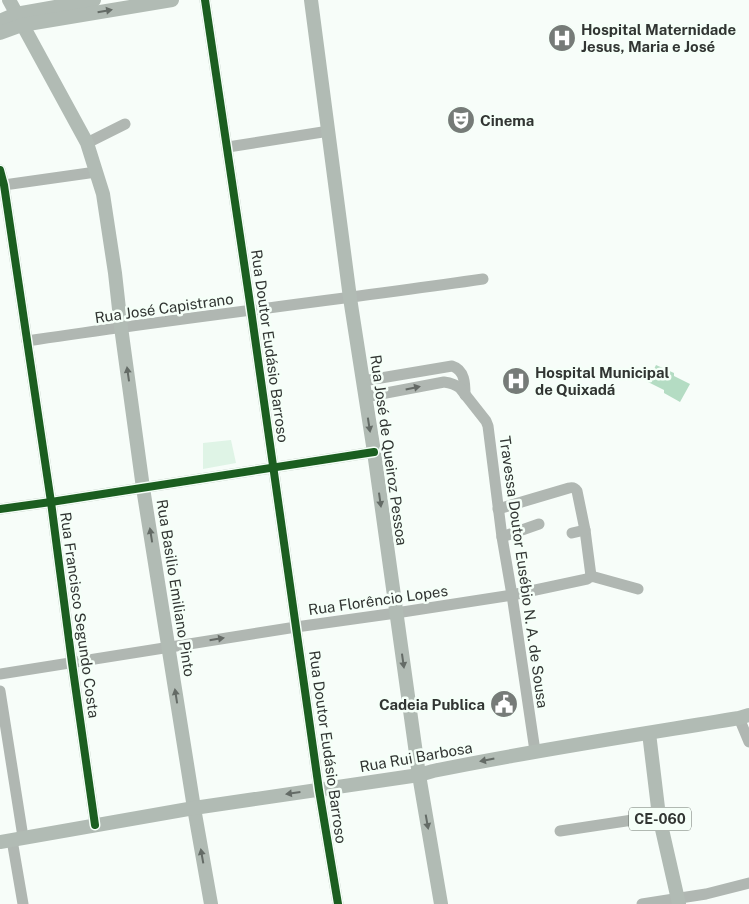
<svg xmlns="http://www.w3.org/2000/svg" width="749" height="904" font-family="'Public Sans',sans-serif">
	<style>
		.green { fill: #dff4e6 }
		.water { fill: #b4dcc3 }
		.lines { fill: none; stroke-linecap: round; stroke-linejoin: round }
		.minor { stroke: #b0b7b2; stroke-width: 11 }
		.major { stroke: #b1bbb4; stroke-width: 14 }
		.cycleway-casing { stroke: #f5fff8; stroke-width: 11 }
		.cycleway { stroke: #1b5e20; stroke-width: 8 }
		.oneway { fill: #646b66 }
		.oneway2 { fill: #646965 }
		.labels { text-anchor: middle; dominant-baseline: central; stroke-width: 5; stroke-linejoin: round; paint-order: stroke }
		.shield { fill: #f5fff8; stroke: #6c726d; stroke-width: 1 }
		.shield-label { font-size: 14px; font-weight: bold; fill: #313532 }
		.poi-label { font-size: 15px; font-weight: bold; fill: #313532; stroke: #f5fff8; text-anchor: start }
		.street-label { font-size: 15px; fill: #313532; stroke: #f5fff8 }
	</style>
	<rect width="100%" height="100%" fill="#f7fdf9"/>
	<polygon class="green" points="231,440 236,463 203,469 203,443"/>
	<polygon class="water" points="656,365 674,373 674,376 690,384 680,402 664,393 664,390 648,382"/>
	<g class="lines">
		<g class="minor">
			<polyline points="205,0 251,310 319,790 338,904"/>
			<polyline points="87,143 125,124"/>
			<polyline points="228,147 329,131"/>
			<polyline points="0,170 4,185 51,502 72,663 95,825"/>
			<polyline points="4,185 96,172"/>
			<path d="M27,341C179,318 331,301 483,279"/>
			<path d="M363,381L452,366C465,370 465,384 465,395"/>
			<path d="M365,397L444,382C451,383 455,384 460,388L486,421L488,426L502,537L512,595L535,751"/>
			<polyline points="0,509 51,502 374,452"/>
			<path d="M498,509L569,488C573,487 575,488 577,491L585,530L591,576"/>
			<polyline points="572,533 585,530"/>
			<polyline points="502,537 539,524"/>
			<polyline points="0,674 296,627 396,613 512,595 587,579 591,576 638,589"/>
			<polyline points="0,691 23,837"/>
			<polyline points="739,718 749,742"/>
			<polyline points="560,831 659,816"/>
			<polyline points="12,840 23,904"/>
			<polyline points="642,904 706,894 749,883"/>
		</g>
		<g class="major">
			<polyline points="9,0 87,143 103,194 115,273 121,327 143,488 194,808 211,904"/>
			<polyline points="311,0 350,298 374,452 419,775 441,904"/>
			<polyline points="0,21 16,14 94,0"/>
			<polyline points="0,33 22,25 172,0"/>
			<polyline points="649,733 659,816 679,904"/>
			<path d="M0,842L194,808L419,775L433,771C535,750 637,735 739,718L749,715"/>
		</g>
		<g class="cycleway-casing">
			<g id="cycleway">
				<polyline points="205,0 251,310 319,790 338,904"/>
				<polyline points="0,170 4,185 51,502 72,663 95,825"/>
				<polyline points="0,509 51,502 374,452"/>
			</g>
		</g>
		<use href="#cycleway" class="cycleway"/>
	</g>
	<defs><path id="oneway-solid" d="M-6-.8H1V-3.2L6.5 0L1 3.2V.8H-6Z" transform="scale(1.25)"/></defs>
	<g class="oneway">
		<use href="#oneway-solid" transform="translate(105 11) rotate(-10)"/>
		<use href="#oneway-solid" transform="translate(128 374) rotate(-98)"/>
		<use href="#oneway-solid" transform="translate(369 425) rotate(81)"/>
		<use href="#oneway-solid" transform="translate(380 500) rotate(82)"/>
		<use href="#oneway-solid" transform="translate(151 535) rotate(-99)"/>
		<use href="#oneway-solid" transform="translate(403 661) rotate(82)"/>
		<use href="#oneway-solid" transform="translate(176 696) rotate(-99)"/>
		<use href="#oneway-solid" transform="translate(487 760) rotate(169)"/>
		<use href="#oneway-solid" transform="translate(293 793) rotate(172)"/>
		<use href="#oneway-solid" transform="translate(427 822) rotate(80)"/>
		<use href="#oneway-solid" transform="translate(202 856) rotate(-100)"/>
	</g>
	<g class="oneway2">
		<use href="#oneway-solid" transform="translate(413 388) rotate(-12)"/>
		<use href="#oneway-solid" transform="translate(217 639) rotate(-9)"/>
	</g>
	<defs>
		<g id="hospital-disc" transform="scale(1.4375)"><circle r="9.5" fill="#767b78" stroke="#f5fff8"/><path d="M-5-5h3v3.5h4V-5h3V5h-3V1.5h-4V5h-3Z" fill="#fff"/></g>
		<g id="theatre-disc" transform="scale(1.4375)"><circle r="9.5" fill="#767b78" stroke="#f5fff8"/><path d="M-5-5.5Q0-4 5-5.5V0Q5 5 0 6Q-5 5-5 0ZM-3.3-2.5H-1v1.5H-3.3ZM1-2.5H3.3v1.5H1ZM-2.8 1Q0 5.5 2.8 1Z" fill="#fff"/></g>
		<g id="civic-disc" transform="scale(1.4375)"><circle r="9.5" fill="#767b78" stroke="#f5fff8"/><path d="M-.6-6.5H3V-4.5H.6V-3L4-1V1h2V6H-6V1h2V-1L-.6-3ZM-1.2 2.5V6h2.4V2.5Z" fill="#fff"/></g>
	</defs>
	<g fill-rule="evenodd">
		<use href="#hospital-disc" x="562" y="38"/>
		<use href="#theatre-disc" x="461" y="120"/>
		<use href="#hospital-disc" x="516" y="381"/>
		<use href="#civic-disc" x="504" y="704"/>
	</g>
	<g class="labels">
		<rect class="shield" x="629" y="807.5" width="62" height="23" rx="4"/>
		<g class="shield-label">
			<text x="660" y="819">CE-060</text>
		</g>
		<g class="poi-label">
			<text x="581" y="29">Hospital Maternidade<tspan x="581" dy="17">Jesus, Maria e José</tspan></text>
			<text x="480" y="120">Cinema</text>
			<text x="535" y="372">Hospital Municipal<tspan x="535" dy="17">de Quixadá</tspan></text>
			<text x="485" y="704" text-anchor="end">Cadeia Publica</text>
		</g>
		<g class="street-label">
			<text transform="translate(164 308) rotate(-8)">Rua José Capistrano</text>
			<text transform="translate(270 346) rotate(82)">Rua Doutor Eudásio Barroso</text>
			<text transform="translate(389 450) rotate(82)">Rua José de Queiroz Pessoa</text>
			<text transform="translate(524 572) rotate(82)">Travessa Doutor Eusébio N. A. de Sousa</text>
			<text transform="translate(176 588) rotate(81)">Rua Basilio Emiliano Pinto</text>
			<text transform="translate(378 600) rotate(-8)">Rua Florêncio Lopes</text>
			<text transform="translate(80 615) rotate(82)">Rua Francisco Segundo Costa</text>
			<text transform="translate(328 747) rotate(82)">Rua Doutor Eudásio Barroso</text>
			<text transform="translate(416 757) rotate(-10)">Rua Rui Barbosa</text>
		</g>
	</g>
</svg>
